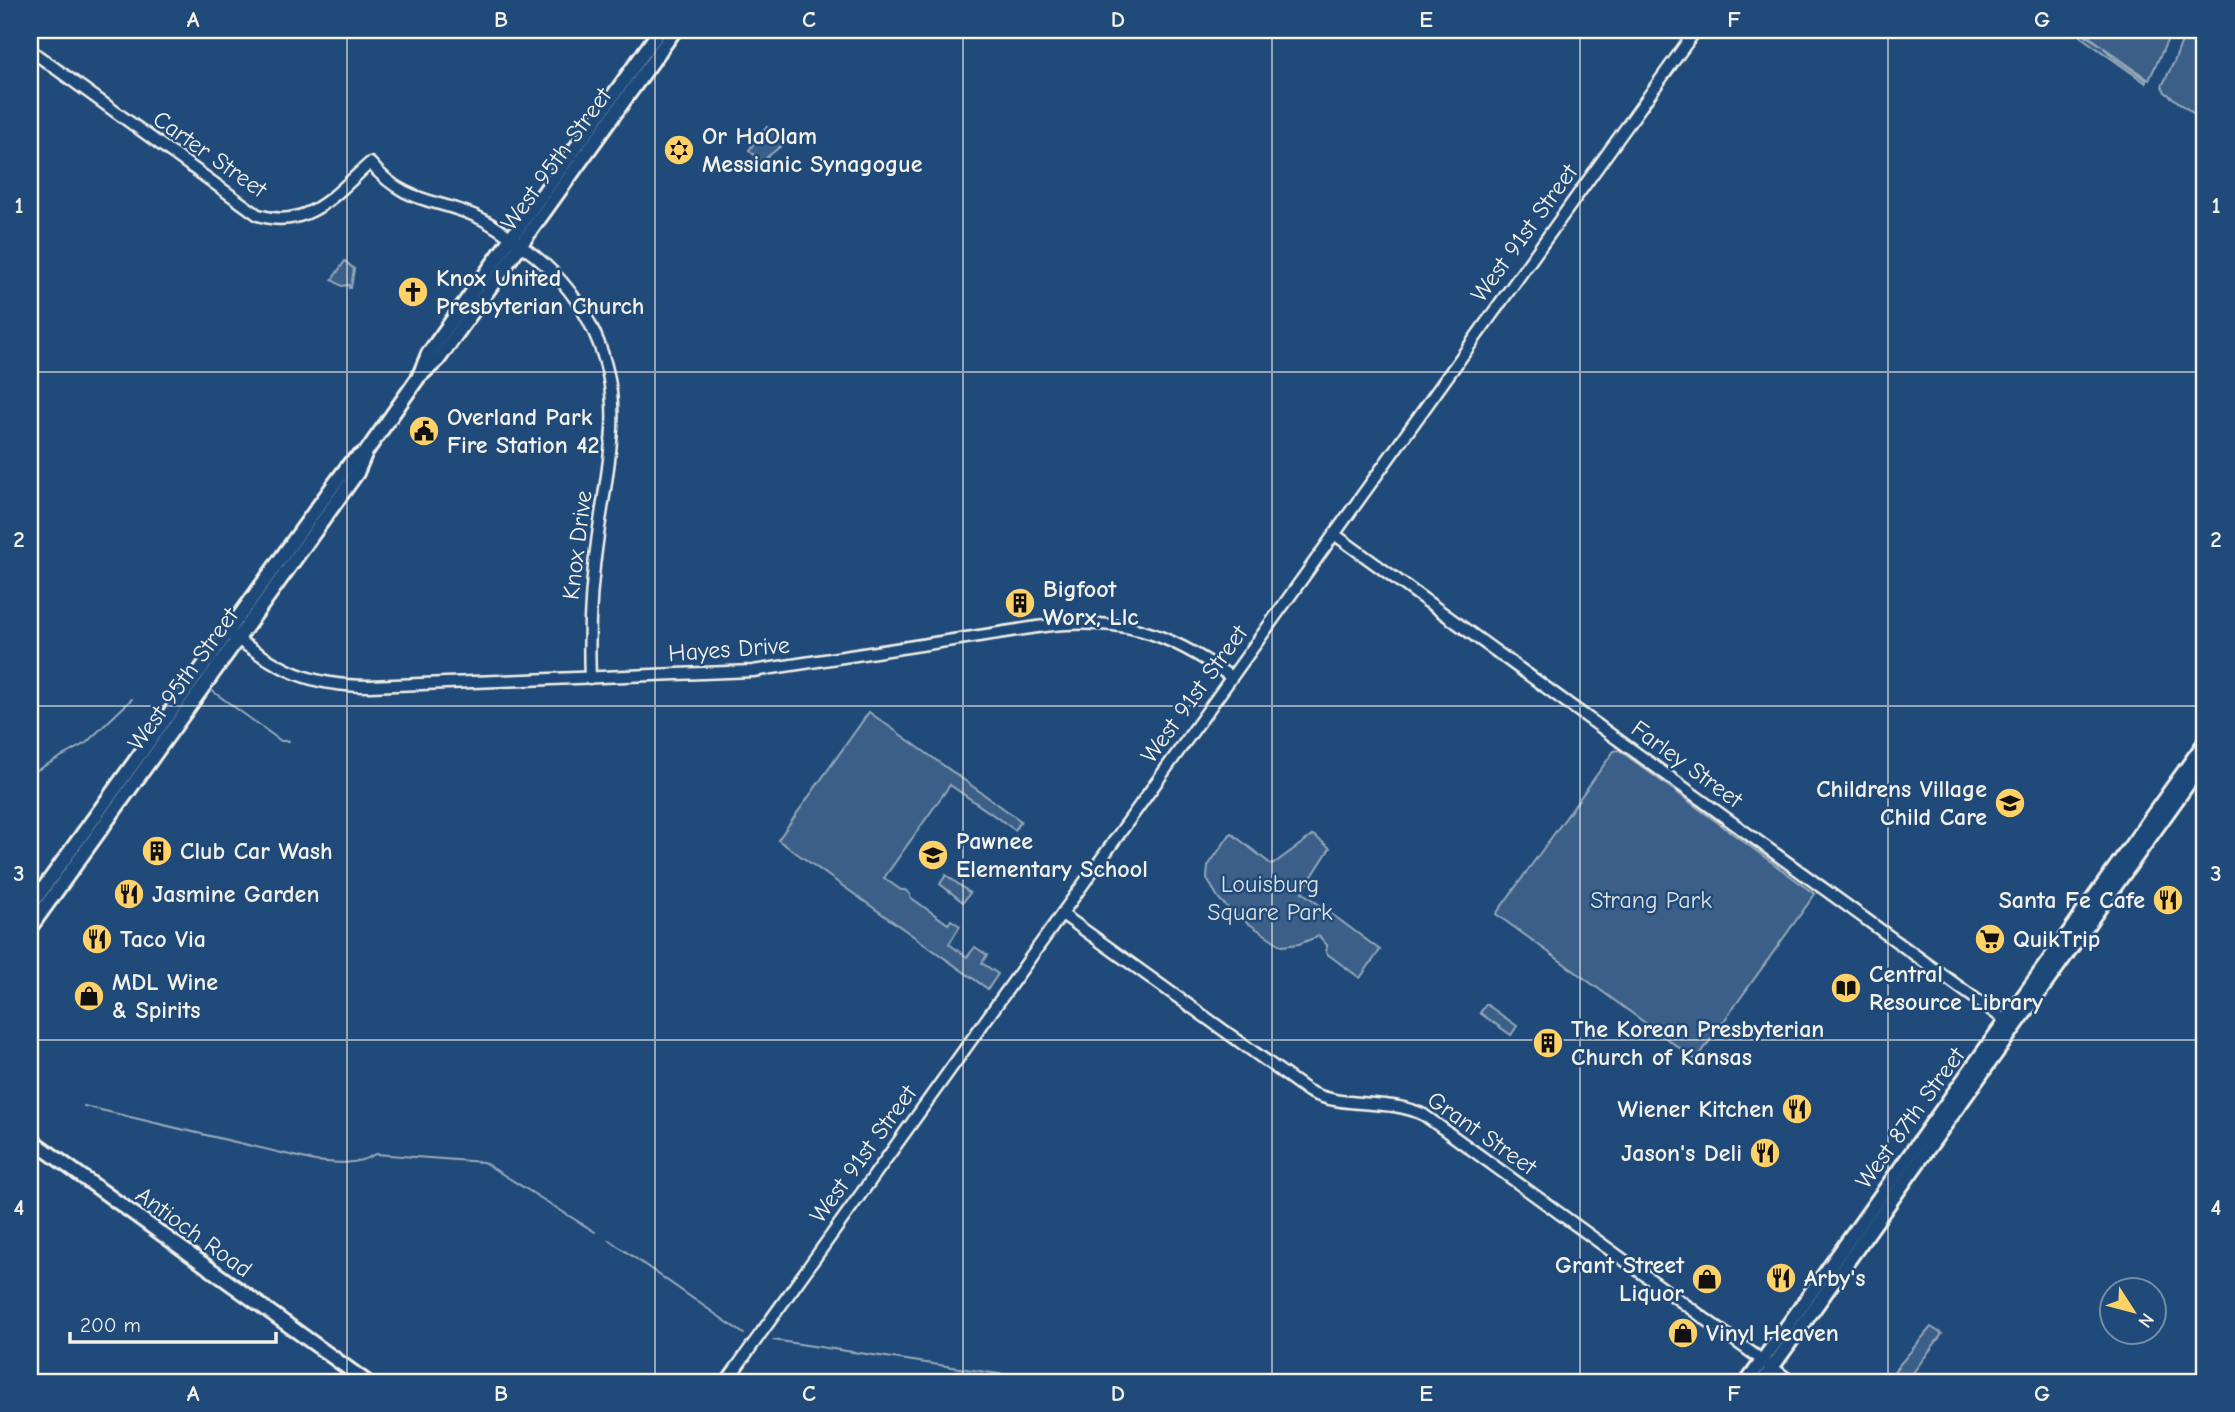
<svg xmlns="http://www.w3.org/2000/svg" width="2235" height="1412" font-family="'Comic Neue',sans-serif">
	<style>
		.green { fill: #3a5f88; stroke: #97a8b8; stroke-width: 2 }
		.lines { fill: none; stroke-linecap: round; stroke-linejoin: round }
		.stream { stroke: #9cacbb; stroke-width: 2 }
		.minor-casing { stroke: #f4f1e8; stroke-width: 15 }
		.major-casing { stroke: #f4f1e8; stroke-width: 18 }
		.minor { stroke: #1f4a7a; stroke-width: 10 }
		.major { stroke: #1f4a7a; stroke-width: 12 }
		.grid { fill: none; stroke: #f4f1e8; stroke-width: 2; stroke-opacity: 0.55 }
		.labels { text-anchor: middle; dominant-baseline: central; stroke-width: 5; stroke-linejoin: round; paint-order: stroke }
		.poi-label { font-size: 24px; font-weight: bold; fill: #f4f1e8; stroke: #1f4a7a; text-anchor: start }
		.street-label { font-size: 24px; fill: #f4f1e8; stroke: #1f4a7a }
		.park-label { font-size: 24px; fill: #e1e2de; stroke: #1f4a7a }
		.neatline { fill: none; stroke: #f4f1e8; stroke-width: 2.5 }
		.grid-label { font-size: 23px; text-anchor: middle; font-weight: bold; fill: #f4f1e8 }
	</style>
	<rect width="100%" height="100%" fill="#1f4a7a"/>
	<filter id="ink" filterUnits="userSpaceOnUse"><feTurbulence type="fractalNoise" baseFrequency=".0143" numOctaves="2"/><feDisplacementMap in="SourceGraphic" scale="14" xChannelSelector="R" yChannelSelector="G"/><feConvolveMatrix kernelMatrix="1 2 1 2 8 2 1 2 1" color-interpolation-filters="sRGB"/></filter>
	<g filter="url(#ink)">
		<g class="green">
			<polygon points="2081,30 2172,30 2149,80 2103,47 2113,57 2146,80 2146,83 2081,37 2081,33 2102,46"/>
			<polygon points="2186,30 2205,30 2205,122 2165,92 2162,86 2174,62"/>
			<polygon points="767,127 786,142 761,162 749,150"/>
			<polygon points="345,261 354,269 351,288 349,288 349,285 342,286 332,280"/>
			<polygon points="869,712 1021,821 1015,830 950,785 884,878 901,890 905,890 910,894 910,897 948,924 951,920 960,926 949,944 967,957 975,947 987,955 982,963 998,974 988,989 778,840"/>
			<polygon points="1619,750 1815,894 1696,1060 1496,914 1614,751"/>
			<polygon points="1231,833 1272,865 1313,835 1330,848 1302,892 1380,950 1360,978 1326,953 1327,945 1319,936 1299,944 1282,946 1233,913 1219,899 1207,879 1208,866"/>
			<polygon points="946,875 970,893 963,902 940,884"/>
			<polygon points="1486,1004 1517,1026 1511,1035 1480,1013"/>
			<polygon points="1931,1327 1942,1334 1906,1382 1898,1382 1890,1376"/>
		</g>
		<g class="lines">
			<g class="stream">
				<polyline points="211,690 281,741 289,741"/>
				<polyline points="30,774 86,743 132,699"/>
				<path d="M84,1106L315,1161C337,1163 356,1166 375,1154L483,1162L595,1232"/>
				<polyline points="609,1240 744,1334"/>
				<polyline points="773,1340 1052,1382"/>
			</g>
			<g class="minor-casing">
				<g id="minor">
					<path d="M30,50L258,215C308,231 336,193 370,163C404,203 431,198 473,215C495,224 516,242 535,256C587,298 616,362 612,429C610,464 603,500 598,535C591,582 588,629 590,678"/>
					<polyline points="1334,534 2009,1023"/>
					<path d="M233,636C280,670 309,686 369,686L753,671L1037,627C1118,616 1166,630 1231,677"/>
					<path d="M1062,914L1308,1091C1344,1110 1387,1097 1424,1115L1792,1382"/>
					<polyline points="726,1382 1696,30"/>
				</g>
			</g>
			<g class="major-casing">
				<g id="major">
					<polyline points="421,375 438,360 675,30"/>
					<polyline points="30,907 335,483 350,463 365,452"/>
					<polyline points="30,928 357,473 366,452 418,378 428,354 660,30"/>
					<polyline points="30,1139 367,1382"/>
					<polyline points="1747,1382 2205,742"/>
					<polyline points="1762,1382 2205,760"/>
				</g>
			</g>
			<use href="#minor" class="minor"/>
			<use href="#major" class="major"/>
		</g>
	</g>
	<path class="grid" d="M347,30V1382M655,30V1382M963,30V1382M1272,30V1382M1580,30V1382M1888,30V1382M30,372H2205M30,706H2205M30,1040H2205"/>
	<defs>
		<g id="synagogue-disc" transform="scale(1.575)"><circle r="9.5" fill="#ffd166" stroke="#1f4a7a"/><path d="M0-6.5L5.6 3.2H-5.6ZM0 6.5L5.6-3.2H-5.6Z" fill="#111"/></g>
		<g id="church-disc" transform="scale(1.575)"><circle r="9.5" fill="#ffd166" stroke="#1f4a7a"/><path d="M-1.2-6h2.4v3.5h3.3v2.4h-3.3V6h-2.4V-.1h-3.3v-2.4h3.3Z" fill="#111"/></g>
		<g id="civic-disc" transform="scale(1.575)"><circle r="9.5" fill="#ffd166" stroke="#1f4a7a"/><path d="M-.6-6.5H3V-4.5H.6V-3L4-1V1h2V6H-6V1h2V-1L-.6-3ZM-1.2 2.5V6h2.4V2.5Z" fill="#111"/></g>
		<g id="building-disc" transform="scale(1.575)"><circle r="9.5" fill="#ffd166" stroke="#1f4a7a"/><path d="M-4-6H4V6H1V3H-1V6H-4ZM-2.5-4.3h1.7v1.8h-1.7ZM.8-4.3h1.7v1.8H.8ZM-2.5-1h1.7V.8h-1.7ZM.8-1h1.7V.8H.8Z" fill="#111"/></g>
		<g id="school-disc" transform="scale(1.575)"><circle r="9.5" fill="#ffd166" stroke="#1f4a7a"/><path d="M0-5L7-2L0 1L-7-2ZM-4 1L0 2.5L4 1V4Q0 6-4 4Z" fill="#111"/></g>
		<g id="restaurant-disc" transform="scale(1.575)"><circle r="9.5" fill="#ffd166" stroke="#1f4a7a"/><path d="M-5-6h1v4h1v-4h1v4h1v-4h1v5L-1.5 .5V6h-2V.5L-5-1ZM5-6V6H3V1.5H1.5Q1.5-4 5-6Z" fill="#111"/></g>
		<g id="supermarket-disc" transform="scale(1.575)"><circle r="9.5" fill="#ffd166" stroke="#1f4a7a"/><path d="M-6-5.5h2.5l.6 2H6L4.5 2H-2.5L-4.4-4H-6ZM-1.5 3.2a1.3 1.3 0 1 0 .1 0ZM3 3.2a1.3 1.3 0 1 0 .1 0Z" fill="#111"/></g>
		<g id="library-disc" transform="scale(1.575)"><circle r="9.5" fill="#ffd166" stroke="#1f4a7a"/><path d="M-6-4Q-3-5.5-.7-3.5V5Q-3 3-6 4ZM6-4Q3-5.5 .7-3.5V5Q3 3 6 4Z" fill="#111"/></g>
		<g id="shop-disc" transform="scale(1.575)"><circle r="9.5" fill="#ffd166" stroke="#1f4a7a"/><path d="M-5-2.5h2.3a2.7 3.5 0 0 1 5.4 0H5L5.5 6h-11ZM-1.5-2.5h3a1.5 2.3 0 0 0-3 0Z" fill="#111"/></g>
	</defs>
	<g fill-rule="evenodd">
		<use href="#synagogue-disc" x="679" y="150"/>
		<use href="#church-disc" x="413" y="292"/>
		<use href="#civic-disc" x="424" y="431"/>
		<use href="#building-disc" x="1020" y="603"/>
		<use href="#school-disc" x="2010" y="803"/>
		<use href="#building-disc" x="157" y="851"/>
		<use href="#school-disc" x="933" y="855"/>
		<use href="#restaurant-disc" x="129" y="894"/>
		<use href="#restaurant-disc" x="2168" y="900"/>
		<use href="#restaurant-disc" x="97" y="939"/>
		<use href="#supermarket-disc" x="1990" y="939"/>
		<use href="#library-disc" x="1846" y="988"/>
		<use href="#shop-disc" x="89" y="996"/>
		<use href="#building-disc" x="1548" y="1043"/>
		<use href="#restaurant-disc" x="1797" y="1109"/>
		<use href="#restaurant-disc" x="1765" y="1153"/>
		<use href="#restaurant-disc" x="1781" y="1278"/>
		<use href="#shop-disc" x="1707" y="1279"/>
		<use href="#shop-disc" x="1683" y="1333"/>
	</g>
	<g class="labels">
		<g class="poi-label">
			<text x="702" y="136">Or HaOlam<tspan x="702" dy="28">Messianic Synagogue</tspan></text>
			<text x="436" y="278">Knox United<tspan x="436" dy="28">Presbyterian Church</tspan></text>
			<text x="447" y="417">Overland Park<tspan x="447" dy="28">Fire Station 42</tspan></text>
			<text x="1043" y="589">Bigfoot<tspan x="1043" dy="28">Worx, Llc</tspan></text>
			<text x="1987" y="789" text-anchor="end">Childrens Village<tspan x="1987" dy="28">Child Care</tspan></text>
			<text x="956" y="841">Pawnee<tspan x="956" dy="28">Elementary School</tspan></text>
			<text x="180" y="851">Club Car Wash</text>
			<text x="152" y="894">Jasmine Garden</text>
			<text x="2145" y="900" text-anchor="end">Santa Fe Cafe</text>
			<text x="120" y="939">Taco Via</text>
			<text x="2013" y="939">QuikTrip</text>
			<text x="1869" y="974">Central<tspan x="1869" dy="28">Resource Library</tspan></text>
			<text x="112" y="982">MDL Wine<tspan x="112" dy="28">&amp; Spirits</tspan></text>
			<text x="1571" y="1029">The Korean Presbyterian<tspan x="1571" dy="28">Church of Kansas</tspan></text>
			<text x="1774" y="1109" text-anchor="end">Wiener Kitchen</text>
			<text x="1742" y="1153" text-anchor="end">Jason's Deli</text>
			<text x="1684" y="1265" text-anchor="end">Grant Street<tspan x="1684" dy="28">Liquor</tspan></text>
			<text x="1804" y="1278">Arby's</text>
			<text x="1706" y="1333">Vinyl Heaven</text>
		</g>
		<g class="street-label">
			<text transform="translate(210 154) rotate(35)">Carter Street</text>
			<text transform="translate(556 159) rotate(-54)">West 95th Street</text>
			<text transform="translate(1524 233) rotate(-54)">West 91st Street</text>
			<text transform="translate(577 545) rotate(-83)">Knox Drive</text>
			<text transform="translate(729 649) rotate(-4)">Hayes Drive</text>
			<text transform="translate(183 679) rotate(-54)">West 95th Street</text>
			<text transform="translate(1194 694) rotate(-54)">West 91st Street</text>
			<text transform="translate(1687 764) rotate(36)">Farley Street</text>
			<text transform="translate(1910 1118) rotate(-54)">West 87th Street</text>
			<text transform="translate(1482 1133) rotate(35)">Grant Street</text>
			<text transform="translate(863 1154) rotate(-54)">West 91st Street</text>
			<text transform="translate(194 1232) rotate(36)">Antioch Road</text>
		</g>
		<g class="park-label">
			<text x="1270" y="884">Louisburg<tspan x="1270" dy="28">Square Park</tspan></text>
			<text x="1651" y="900">Strang Park</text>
		</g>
	</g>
	<rect width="2235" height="1412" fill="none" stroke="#1f4a7a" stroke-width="77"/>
	<g transform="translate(2133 1311) rotate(126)"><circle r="33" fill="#1f4a7a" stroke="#748da6" stroke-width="2"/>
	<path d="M0-5L12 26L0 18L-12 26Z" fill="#ffd166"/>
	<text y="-10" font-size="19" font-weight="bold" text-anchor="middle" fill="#f4f1e8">N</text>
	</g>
	<path d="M70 1332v10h206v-10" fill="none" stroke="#f4f1e8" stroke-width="3.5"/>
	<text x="80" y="1332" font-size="21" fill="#f4f1e8" stroke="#1f4a7a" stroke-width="5" paint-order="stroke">200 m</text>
	<rect x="38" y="38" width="2158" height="1336" class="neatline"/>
	<g class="grid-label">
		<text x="193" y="27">A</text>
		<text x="501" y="27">B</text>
		<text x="809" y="27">C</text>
		<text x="1118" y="27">D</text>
		<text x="1426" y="27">E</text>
		<text x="1734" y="27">F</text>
		<text x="2042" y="27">G</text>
		<text x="19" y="213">1</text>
		<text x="2216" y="213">1</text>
		<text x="19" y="547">2</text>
		<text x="2216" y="547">2</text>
		<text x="19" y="881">3</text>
		<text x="2216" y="881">3</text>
		<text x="19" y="1215">4</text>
		<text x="2216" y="1215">4</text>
		<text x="193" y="1401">A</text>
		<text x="501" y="1401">B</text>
		<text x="809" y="1401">C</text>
		<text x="1118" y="1401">D</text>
		<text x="1426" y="1401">E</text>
		<text x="1734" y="1401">F</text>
		<text x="2042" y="1401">G</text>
	</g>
</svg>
